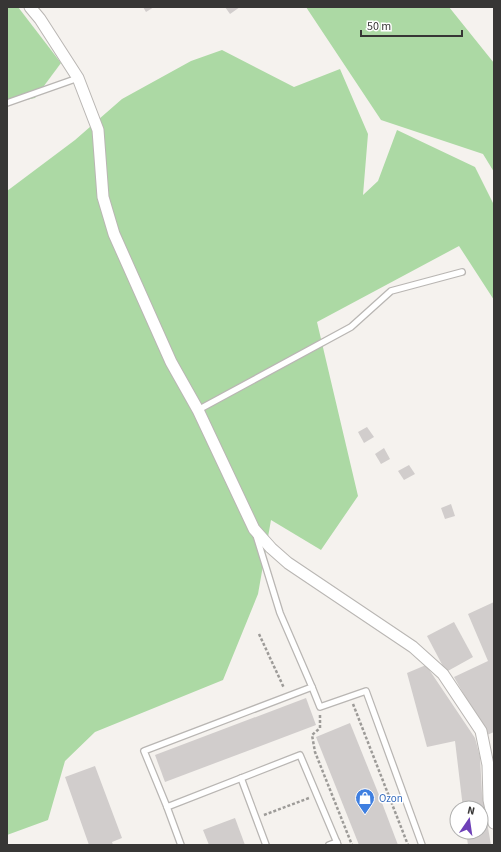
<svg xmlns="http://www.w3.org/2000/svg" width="501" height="852" font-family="'Source Sans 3',sans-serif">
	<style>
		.green { fill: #acd9a4 }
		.building { fill: #d1cdcc }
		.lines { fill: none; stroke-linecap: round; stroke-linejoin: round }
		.service-casing { stroke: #b9b6b3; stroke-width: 8 }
		.minor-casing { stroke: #b9b6b3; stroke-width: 13 }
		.path { stroke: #9d9b98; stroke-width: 2.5; stroke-dasharray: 3 2; stroke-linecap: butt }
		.service { stroke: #fff; stroke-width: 5.5 }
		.minor { stroke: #fff; stroke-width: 11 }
		.labels { text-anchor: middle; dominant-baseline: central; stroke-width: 3; stroke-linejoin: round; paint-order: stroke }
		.shop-label { font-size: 11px; fill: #366cbe; stroke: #fff; text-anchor: start }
	</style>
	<rect width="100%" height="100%" fill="#f5f2ee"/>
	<g class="green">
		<polygon points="7,7 18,7 61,63 35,98 7,104"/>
		<polygon points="306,7 449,7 494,63 494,172 483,154 381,120"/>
		<polygon points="222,50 294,87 340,69 368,134 363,195 378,181 397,130 475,167 494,205 494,300 459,246 317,322 358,496 321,550 271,520 258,594 223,680 95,732 65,761 48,820 7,835 7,191 75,140 122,99 191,61"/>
	</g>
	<g class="building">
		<polygon points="143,7 154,7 146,12"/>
		<polygon points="225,7 240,7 230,14"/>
		<polygon points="367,427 374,437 364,443 358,432"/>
		<polygon points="384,448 390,459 381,464 375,454"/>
		<polygon points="409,465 415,474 404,480 398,471"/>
		<polygon points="451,504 455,516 445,519 441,508"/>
		<polygon points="494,602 494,732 487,735 454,677 488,661 468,614"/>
		<polygon points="454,622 473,657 446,672 427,636"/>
		<polygon points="426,665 475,738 480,757 482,793 491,845 468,845 466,832 481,832 481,808 463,808 455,741 427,747 407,673"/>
		<polygon points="306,698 316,725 165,782 155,755"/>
		<polygon points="350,723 379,795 398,845 359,845 316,737"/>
		<polygon points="95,766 122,838 112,842 113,845 89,845 65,777"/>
		<polygon points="235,818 245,845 209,845 203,830"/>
	</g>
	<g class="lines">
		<g class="service-casing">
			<g id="service">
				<polyline points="7,103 78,78"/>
				<polyline points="198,410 351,327 391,291 462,272"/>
				<polyline points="256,535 280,613 312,687 144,751 167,807 300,755 338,845"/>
				<polyline points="312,687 320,707 366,691 422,845"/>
				<polyline points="241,778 266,845"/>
				<polyline points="167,807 181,845"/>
				<polyline points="329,845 337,842"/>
			</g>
		</g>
		<g class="minor-casing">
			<polyline id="minor" points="30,7 40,19 78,78 98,130 103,197 114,234 171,362 198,410 254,529 271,548 288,563 413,647 443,674 481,731 488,765 489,800 494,823"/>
		</g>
		<g class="path">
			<polyline points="259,634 284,688"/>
			<polyline points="353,704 408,845"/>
			<polyline points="320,715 320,728 312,735 315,752 352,845"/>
			<polyline points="264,815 309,798"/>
		</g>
		<use href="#service" class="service"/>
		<use href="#minor" class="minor"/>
	</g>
	<defs>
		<g id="shop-pin" transform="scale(1)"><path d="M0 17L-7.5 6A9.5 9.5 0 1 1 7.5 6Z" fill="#3f7fe0" stroke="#fff"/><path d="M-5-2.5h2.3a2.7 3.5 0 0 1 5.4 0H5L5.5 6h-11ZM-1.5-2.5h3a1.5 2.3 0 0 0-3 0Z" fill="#fff"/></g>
	</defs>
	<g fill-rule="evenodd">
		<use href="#shop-pin" x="365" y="798"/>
	</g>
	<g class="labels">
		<g class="shop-label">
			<text x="379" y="798">Ozon</text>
		</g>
	</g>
	<rect width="501" height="852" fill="none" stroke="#373635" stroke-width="16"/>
	<g transform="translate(469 820) rotate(13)"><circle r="19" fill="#ffffff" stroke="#afafae"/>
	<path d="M0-3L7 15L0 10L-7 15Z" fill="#6e40b8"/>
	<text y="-6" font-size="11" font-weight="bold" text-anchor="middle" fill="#373635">N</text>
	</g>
	<path d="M361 30v6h101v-6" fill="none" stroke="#373635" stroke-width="2"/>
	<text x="367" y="30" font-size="12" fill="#373635" stroke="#ffffff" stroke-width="3" paint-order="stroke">50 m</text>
</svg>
